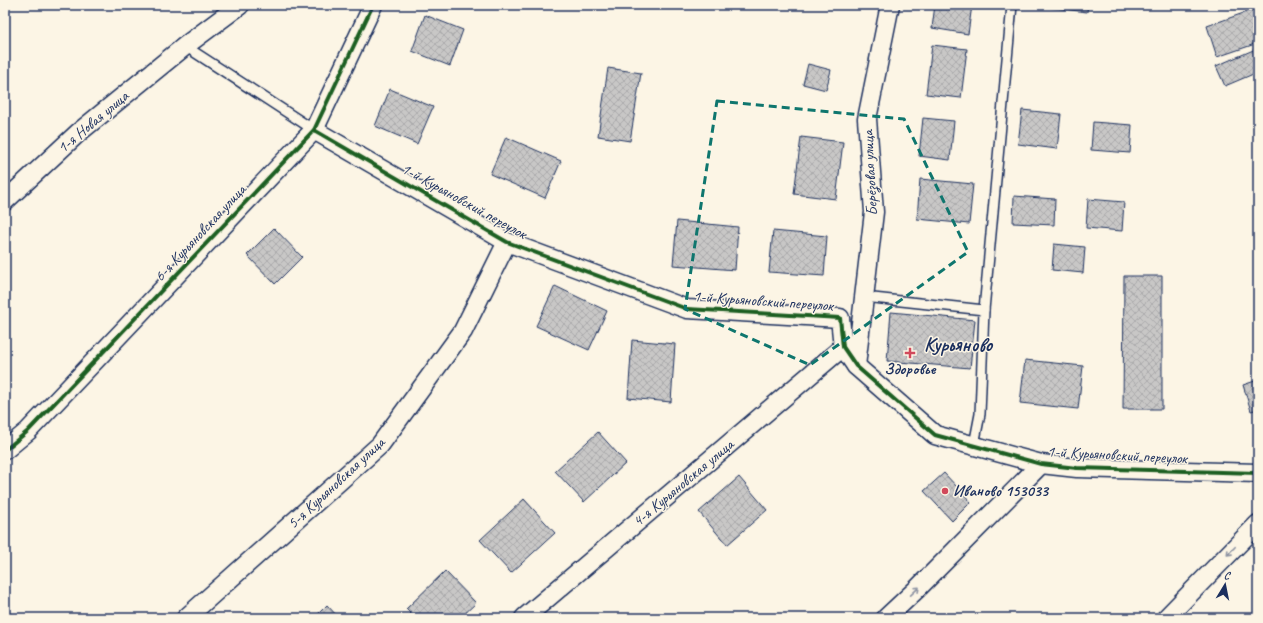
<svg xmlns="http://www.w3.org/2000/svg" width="1263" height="623" font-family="Caveat,sans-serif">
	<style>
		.building { fill: url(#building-cross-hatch); stroke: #1b2f5e }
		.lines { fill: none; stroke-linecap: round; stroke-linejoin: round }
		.lane-casing { stroke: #1b2f5e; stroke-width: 12 }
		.street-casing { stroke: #1b2f5e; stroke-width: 21 }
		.lane { stroke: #fcf5e5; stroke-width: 9 }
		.street { stroke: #fcf5e5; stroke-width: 18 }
		.cycleway-casing { stroke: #fcf5e5; stroke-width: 6 }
		.cycleway { stroke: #1b5e20; stroke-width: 4 }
		.oneway { stroke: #8c92a2 }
		.marked { fill: none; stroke: #0f766e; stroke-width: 3; stroke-dasharray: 8 5; stroke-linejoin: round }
		.poi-dot { fill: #d1495b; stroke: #fcf5e5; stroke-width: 1.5 }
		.labels { text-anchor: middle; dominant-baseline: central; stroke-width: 3; stroke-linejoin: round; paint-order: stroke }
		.street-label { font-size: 16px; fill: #1b2f5e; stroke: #fcf5e5 }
		.poi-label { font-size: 16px; font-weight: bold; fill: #1b2f5e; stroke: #fcf5e5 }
		.district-label { font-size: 20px; font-weight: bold; fill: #1b2f5e; stroke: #fcf5e5 }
	</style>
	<defs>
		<pattern id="building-cross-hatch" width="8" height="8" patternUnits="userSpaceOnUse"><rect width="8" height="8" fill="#c8c7c6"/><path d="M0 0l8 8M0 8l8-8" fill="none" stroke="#ababac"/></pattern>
	</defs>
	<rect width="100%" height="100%" fill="#fcf5e5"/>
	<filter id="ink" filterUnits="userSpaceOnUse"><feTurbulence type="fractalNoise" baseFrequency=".025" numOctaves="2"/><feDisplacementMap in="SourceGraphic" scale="8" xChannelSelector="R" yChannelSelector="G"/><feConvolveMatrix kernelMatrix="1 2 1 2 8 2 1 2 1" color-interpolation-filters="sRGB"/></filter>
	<g filter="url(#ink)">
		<g class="building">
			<polygon points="935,5 972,5 968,34 932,28"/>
			<polygon points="1030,5 1088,5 1087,12"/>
			<polygon points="1252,10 1258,27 1258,43 1217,57 1207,26"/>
			<polygon points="425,15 463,30 450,66 412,51"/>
			<polygon points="932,45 967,49 961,98 926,94"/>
			<polygon points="1258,48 1258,72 1225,86 1216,66"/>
			<polygon points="808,64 831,70 826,90 803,84"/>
			<polygon points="608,68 641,73 630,141 598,136"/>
			<polygon points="390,89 433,107 417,144 375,126"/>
			<polygon points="1022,110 1061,114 1057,149 1018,144"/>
			<polygon points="923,118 954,121 950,160 919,156"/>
			<polygon points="1093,122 1132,125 1130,153 1091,150"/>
			<polygon points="506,137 561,161 545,198 490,174"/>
			<polygon points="801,137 843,142 836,199 794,194"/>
			<polygon points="920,179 973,184 969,224 917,219"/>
			<polygon points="1014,196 1055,199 1054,225 1013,223"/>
			<polygon points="1088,199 1124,202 1122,231 1086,228"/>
			<polygon points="677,221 738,227 735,270 673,265"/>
			<polygon points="274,228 302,257 275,284 247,255"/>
			<polygon points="773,231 827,236 824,276 769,272"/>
			<polygon points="1054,244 1085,247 1083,273 1052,270"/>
			<polygon points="1124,276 1162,276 1162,409 1123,409"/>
			<polygon points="555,286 607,311 589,350 536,326"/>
			<polygon points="891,312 975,320 970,368 887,361"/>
			<polygon points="632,340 675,344 671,402 628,398"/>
			<polygon points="1025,360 1083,366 1078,409 1020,403"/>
			<polygon points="1258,380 1258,409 1251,411 1243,385"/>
			<polygon points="598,432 626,463 584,502 555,471"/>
			<polygon points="944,473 971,502 952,521 924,491"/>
			<polygon points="739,477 767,510 727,545 699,512"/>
			<polygon points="524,499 555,533 511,573 480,540"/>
			<polygon points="445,571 476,603 460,618 415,618 406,609"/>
			<polygon points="327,605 339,618 314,618"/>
		</g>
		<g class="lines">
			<g class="lane-casing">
				<g id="lane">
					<polyline points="185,46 314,130"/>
					<polyline points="864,297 984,310 980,414 974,445"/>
					<polyline points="984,310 1012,5"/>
				</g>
			</g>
			<g class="street-casing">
				<g id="street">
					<polyline points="314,130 507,242 687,309 840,318 843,347 856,366 935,435 1041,464 1077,468 1258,473"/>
					<polyline points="5,201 78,133 185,46 240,5"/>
					<polyline points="856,366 874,212 867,119 890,5"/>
					<polyline points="5,450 28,431 314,130 373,5"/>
					<polyline points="186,618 380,445 463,331 507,242"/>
					<polyline points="524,618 843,347"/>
					<polyline points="886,618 917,589 1041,464"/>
					<polyline points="1166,618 1258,524"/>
				</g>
			</g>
			<use href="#lane" class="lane"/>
			<use href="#street" class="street"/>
			<g class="cycleway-casing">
				<g id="cycleway">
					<polyline points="314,130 507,242 687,309 840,318 843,347 856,366 935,435 1041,464 1077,468 1258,473"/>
					<polyline points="5,450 28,431 314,130 373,5"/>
				</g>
			</g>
			<use href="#cycleway" class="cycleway"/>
		</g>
		<defs><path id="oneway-shaft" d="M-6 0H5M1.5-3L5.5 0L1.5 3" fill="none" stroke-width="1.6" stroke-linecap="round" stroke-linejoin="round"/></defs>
		<g class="oneway">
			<use href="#oneway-shaft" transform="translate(1231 551) rotate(134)"/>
			<use href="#oneway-shaft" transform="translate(915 591) rotate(-43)"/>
		</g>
	</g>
	<path class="marked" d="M717,101L904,119L968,252L810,365L685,309Z"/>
	<g class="poi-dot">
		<path d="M908 347h4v4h4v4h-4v4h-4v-4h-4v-4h4z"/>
		<circle cx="945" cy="491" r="4"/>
	</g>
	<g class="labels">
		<g class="street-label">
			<text transform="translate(93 122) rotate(-40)">1-я Новая улица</text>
			<text transform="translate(870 173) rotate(-93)">Берёзовая улица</text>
			<text transform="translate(464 201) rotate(29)">1-й Курьяновский переулок</text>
			<text transform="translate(200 233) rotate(-47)">6-я Курьяновская улица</text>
			<text transform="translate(763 301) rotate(4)">1-й Курьяновский переулок</text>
			<text transform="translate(1117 455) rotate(3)">1-й Курьяновский переулок</text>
			<text transform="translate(336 483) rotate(-43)">5-я Курьяновская улица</text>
			<text transform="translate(683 483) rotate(-40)">4-я Курьяновская улица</text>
		</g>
		<g class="poi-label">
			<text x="910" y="369">Здоровье</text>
			<text x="953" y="491" text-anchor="start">Иваново 153033</text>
		</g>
		<g class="district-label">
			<text x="958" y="344">Курьяново</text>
		</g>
	</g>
	<rect width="1263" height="623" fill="none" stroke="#fcf5e5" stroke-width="20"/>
	<rect x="10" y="10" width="1243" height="603" fill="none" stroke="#1b2f5e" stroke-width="1.5" filter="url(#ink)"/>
	<g transform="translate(1225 585) rotate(10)" stroke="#fcf5e5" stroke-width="3" paint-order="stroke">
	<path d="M0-3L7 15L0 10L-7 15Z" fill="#1b2f5e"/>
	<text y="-6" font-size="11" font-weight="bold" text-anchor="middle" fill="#1b2f5e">С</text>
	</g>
</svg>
